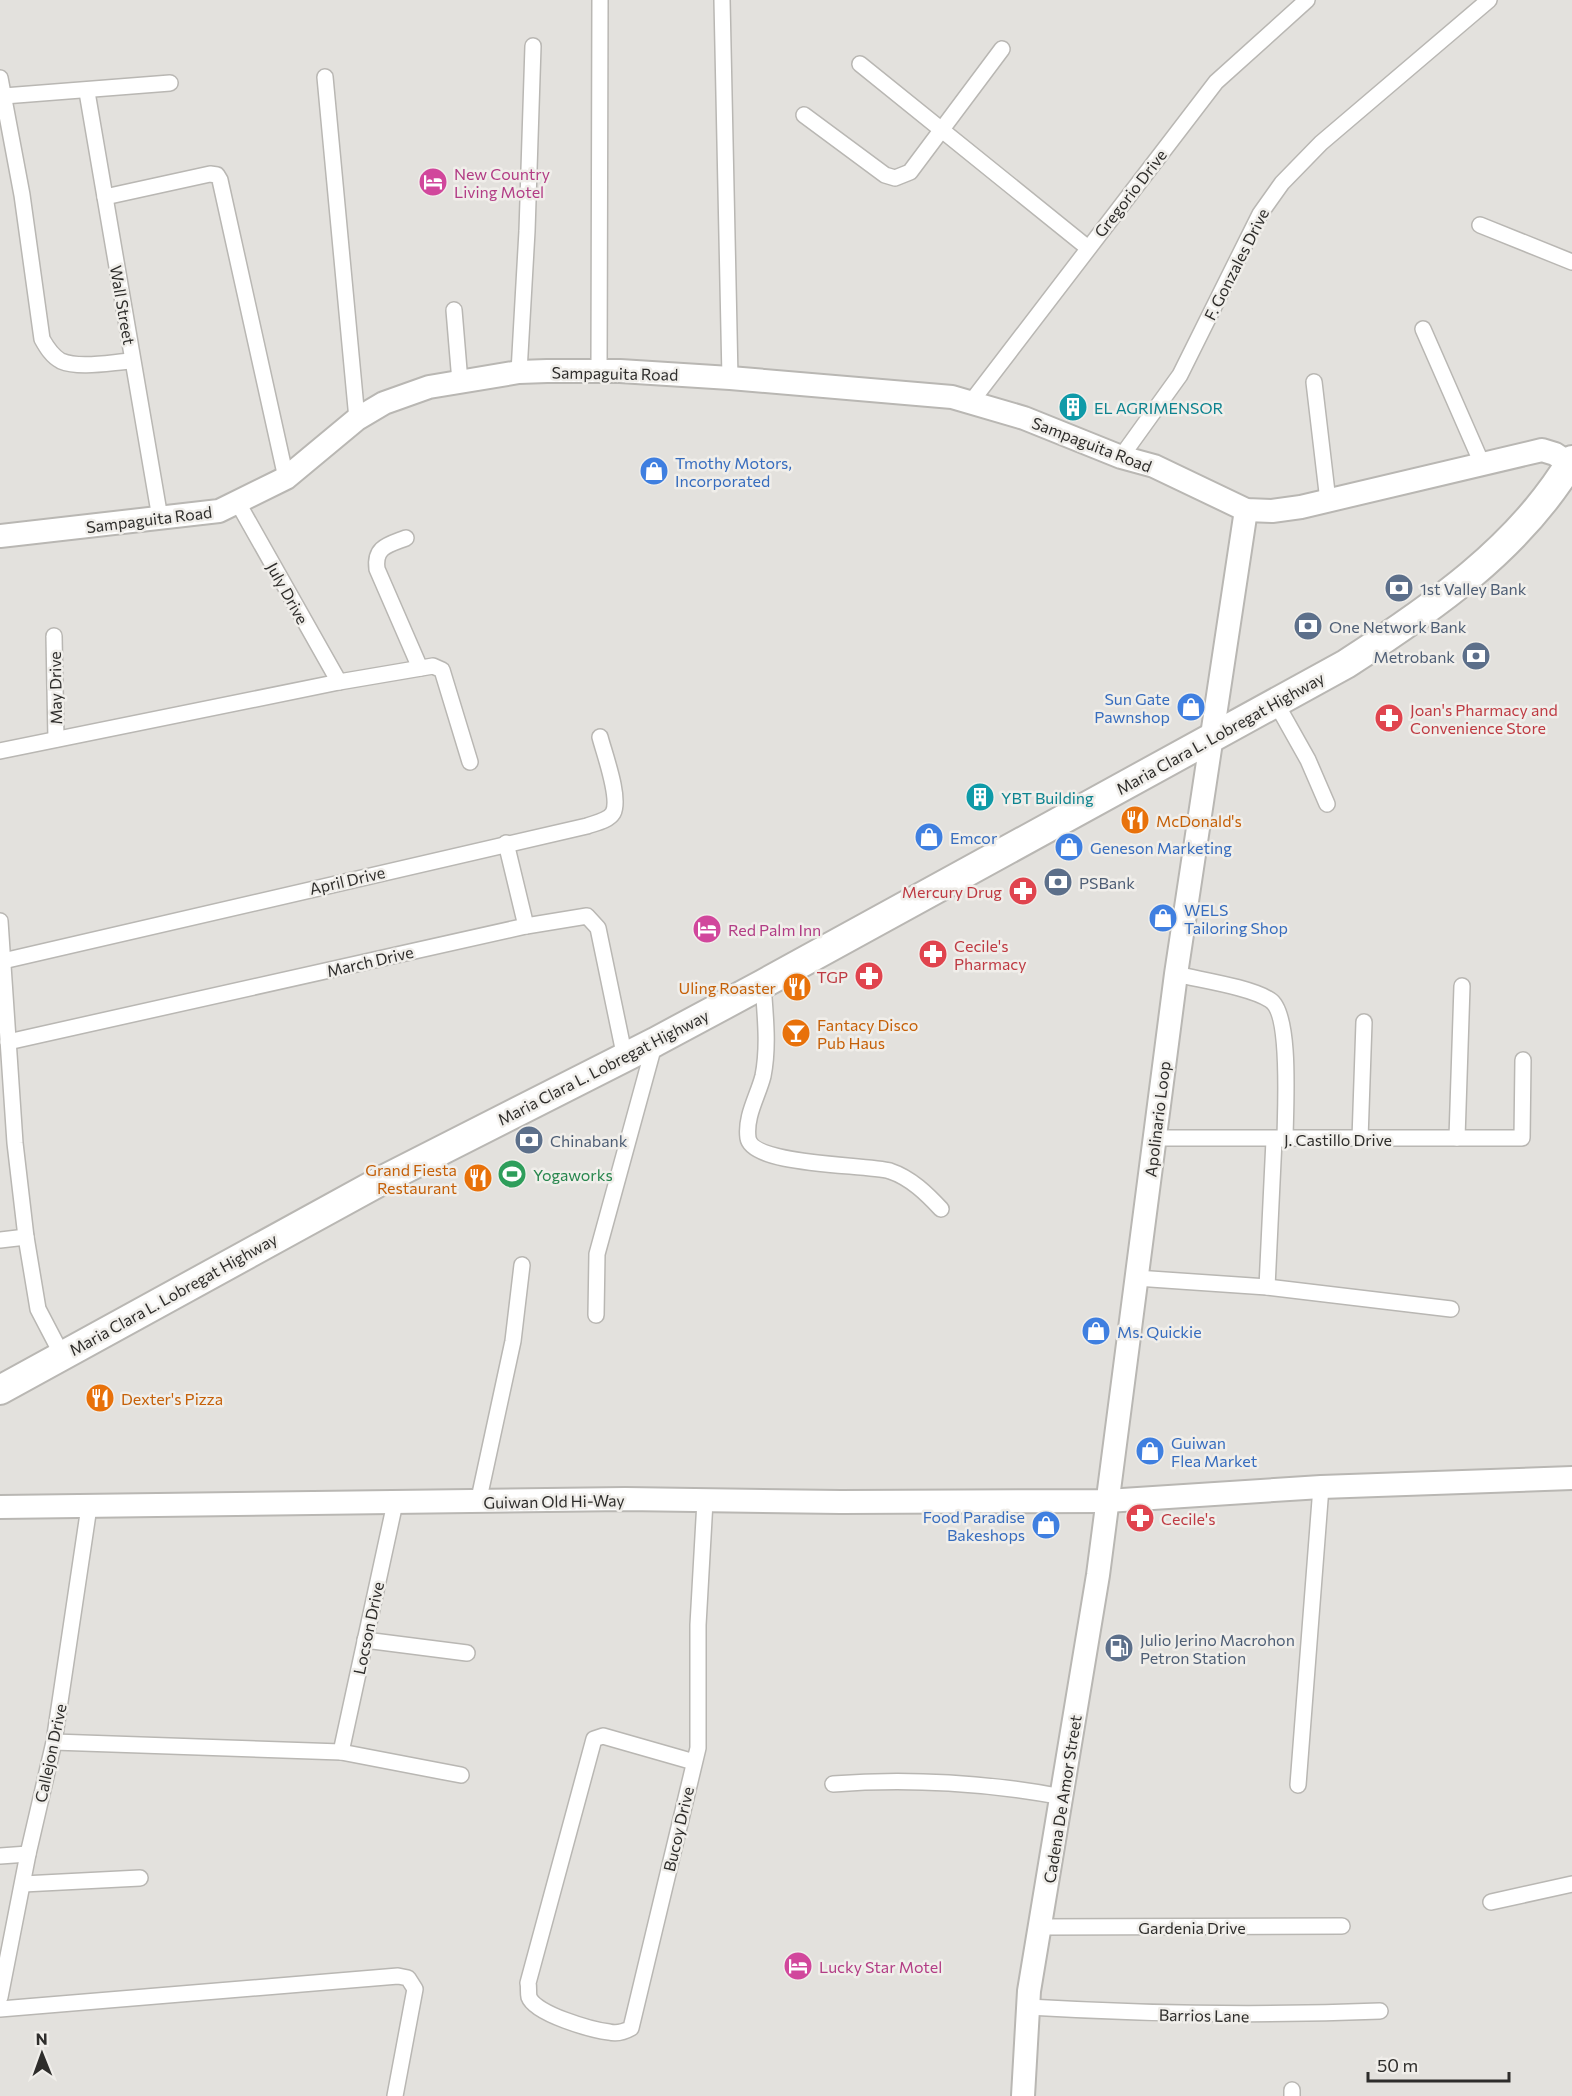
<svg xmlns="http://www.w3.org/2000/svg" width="1572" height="2096" font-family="Commissioner,sans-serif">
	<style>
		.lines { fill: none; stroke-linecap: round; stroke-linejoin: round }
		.street-casing { stroke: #b9b7b3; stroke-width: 18 }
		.secondary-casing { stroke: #b9b7b3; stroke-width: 26 }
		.highway-casing { stroke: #b9b7b3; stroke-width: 32 }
		.street { stroke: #fff; stroke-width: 15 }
		.secondary { stroke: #fff; stroke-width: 22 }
		.highway { stroke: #fff; stroke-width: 28 }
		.labels { text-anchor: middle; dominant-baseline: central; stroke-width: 5; stroke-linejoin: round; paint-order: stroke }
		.hotel-label { font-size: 16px; fill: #b23c85; stroke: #f0eeea; text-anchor: start }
		.street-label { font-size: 16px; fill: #2e2d2b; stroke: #f0eeea }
		.culture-label { font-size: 16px; fill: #0d838f; stroke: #f0eeea; text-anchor: start }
		.shop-label { font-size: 16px; fill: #366cbe; stroke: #f0eeea; text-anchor: start }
		.service-label { font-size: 16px; fill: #4e5e75; stroke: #f0eeea; text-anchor: start }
		.health-label { font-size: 16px; fill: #be3a42; stroke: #f0eeea; text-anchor: start }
		.food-label { font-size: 16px; fill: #c56008; stroke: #f0eeea; text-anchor: start }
		.leisure-label { font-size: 16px; fill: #27864d; stroke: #f0eeea; text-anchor: start }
	</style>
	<rect width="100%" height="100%" fill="#e3e1dd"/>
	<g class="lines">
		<g class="street-casing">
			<g id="street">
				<polyline points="722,0 730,378"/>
				<polyline points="860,64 1088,248"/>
				<polyline points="325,77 357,419"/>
				<path d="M0,78L22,195L42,339C47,348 52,356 61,361C80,369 112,362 132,361"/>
				<polyline points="87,92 160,518"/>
				<polyline points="4,96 170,83"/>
				<polyline points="804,115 885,175 895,178 910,172 1002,49"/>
				<polyline points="105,197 210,174 217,175 220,180 286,478"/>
				<polyline points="1480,225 1572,262"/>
				<polyline points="454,310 460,382"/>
				<polyline points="1423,329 1483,466"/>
				<polyline points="599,370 600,0"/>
				<polyline points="519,372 527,231 533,46"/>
				<polyline points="1314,382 1328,501"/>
				<polyline points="971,402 1216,82 1307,0"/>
				<polyline points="1121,457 1180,375 1260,214 1282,183 1321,143 1489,0"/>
				<polyline points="238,503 339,682"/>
				<path d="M406,538C388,545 374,547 377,569L420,668"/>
				<polyline points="54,636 56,739"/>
				<polyline points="1276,703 1308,760 1327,804"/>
				<polyline points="0,751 339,682 433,666 442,670 470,762"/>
				<polyline points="506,843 526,926"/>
				<polyline points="0,921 15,1143 26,1237 38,1309 62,1355"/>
				<path d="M3,961L587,826C595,823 608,821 613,813C621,798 604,753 600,737"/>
				<path d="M1176,974C1200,980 1250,987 1270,1000C1292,1013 1285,1113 1285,1140"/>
				<path d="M763,984C765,1014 769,1046 763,1076C758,1096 745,1116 748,1138C752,1166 865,1164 890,1171C911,1178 927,1194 941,1209"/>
				<polyline points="8,1042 526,926 587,916 598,928 625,1058"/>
				<polyline points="1154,1138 1522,1138 1523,1060"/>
				<polyline points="1457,1138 1462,986"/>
				<polyline points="1360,1139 1364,1022"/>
				<polyline points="0,1240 26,1237"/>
				<polyline points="1136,1278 1267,1287 1451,1309"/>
				<polyline points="1267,1287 1274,1140"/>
				<polyline points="596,1315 597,1254 655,1042"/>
				<polyline points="478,1503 513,1341 522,1265"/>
				<polyline points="365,1640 467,1653"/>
				<polyline points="54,1742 341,1752 461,1775"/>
				<polyline points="341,1752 395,1503"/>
				<path d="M694,1762L603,1736L594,1739L528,1983C529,1987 528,1993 529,1997C535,2014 592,2030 609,2032C617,2034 624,2032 631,2028L698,1748V1625L705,1501"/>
				<path d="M833,1784C908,1778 990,1783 1063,1797"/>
				<polyline points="1298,1785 1321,1487"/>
				<polyline points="0,1856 28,1854"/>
				<polyline points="23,1884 140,1878"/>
				<polyline points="1491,1902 1572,1884"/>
				<polyline points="1041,1927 1342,1926"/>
				<polyline points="0,1997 28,1854 54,1742 89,1507"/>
				<path d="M1028,2007C1147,2014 1260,2016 1380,2011"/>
				<polyline points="0,2009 398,1976 408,1978 415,1989 395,2096"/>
				<polyline points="1292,2090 1292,2096"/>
			</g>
		</g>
		<g class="secondary-casing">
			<g id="secondary">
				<polyline points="0,536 219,511 286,478 357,419 384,403 429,387 519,372 547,371 620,371 730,378 952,397 1024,418 1121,457 1154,466 1246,510 1272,511 1301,507 1542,450 1555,454 1570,464"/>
				<polyline points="0,1507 625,1499 841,1502 1107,1501 1321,1487 1572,1478"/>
				<polyline points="1023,2096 1029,1991 1098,1575 1176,974 1246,510"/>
			</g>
		</g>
		<g class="highway-casing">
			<path id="highway" d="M0,1390L379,1182L655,1042L763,984L1346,664C1431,609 1519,549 1572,460"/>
		</g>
		<use href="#street" class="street"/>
		<use href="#secondary" class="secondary"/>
		<use href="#highway" class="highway"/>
	</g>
	<defs>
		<g id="hotel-disc" transform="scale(1.5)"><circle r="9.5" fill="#d1479c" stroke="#f0eeea"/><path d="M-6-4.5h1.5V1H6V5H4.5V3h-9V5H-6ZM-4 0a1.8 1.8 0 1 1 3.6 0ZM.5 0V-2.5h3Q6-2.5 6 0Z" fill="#fff"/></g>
		<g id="building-disc" transform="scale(1.5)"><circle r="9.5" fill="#0f9aa8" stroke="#f0eeea"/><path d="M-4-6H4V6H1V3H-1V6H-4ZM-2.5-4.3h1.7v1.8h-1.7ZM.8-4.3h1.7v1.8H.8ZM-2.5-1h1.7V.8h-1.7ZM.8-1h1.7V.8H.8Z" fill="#fff"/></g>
		<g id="shop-disc" transform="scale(1.5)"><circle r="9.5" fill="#3f7fe0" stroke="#f0eeea"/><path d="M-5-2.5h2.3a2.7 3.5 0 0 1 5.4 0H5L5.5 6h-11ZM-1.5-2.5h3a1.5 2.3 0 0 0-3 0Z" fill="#fff"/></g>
		<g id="bank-disc" transform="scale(1.5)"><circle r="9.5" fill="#5c6f8a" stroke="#f0eeea"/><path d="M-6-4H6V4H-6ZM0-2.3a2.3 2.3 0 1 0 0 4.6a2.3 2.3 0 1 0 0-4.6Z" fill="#fff"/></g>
		<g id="pharmacy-disc" transform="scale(1.5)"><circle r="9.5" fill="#e0444e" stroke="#f0eeea"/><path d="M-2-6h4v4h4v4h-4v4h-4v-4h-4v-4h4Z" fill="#fff"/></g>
		<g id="restaurant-disc" transform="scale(1.5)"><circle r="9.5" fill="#e8710a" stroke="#f0eeea"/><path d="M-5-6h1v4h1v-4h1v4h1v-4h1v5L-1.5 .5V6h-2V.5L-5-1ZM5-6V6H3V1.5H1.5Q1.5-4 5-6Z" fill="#fff"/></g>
		<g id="bar-disc" transform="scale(1.5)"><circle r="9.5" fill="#e8710a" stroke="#f0eeea"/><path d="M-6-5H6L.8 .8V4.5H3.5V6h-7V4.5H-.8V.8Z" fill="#fff"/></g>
		<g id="stadium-disc" transform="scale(1.5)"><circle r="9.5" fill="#2e9e5b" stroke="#f0eeea"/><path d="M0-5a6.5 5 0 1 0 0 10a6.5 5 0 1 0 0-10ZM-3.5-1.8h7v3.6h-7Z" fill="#fff"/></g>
		<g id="fuel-disc" transform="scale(1.5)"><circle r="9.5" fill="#5c6f8a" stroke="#f0eeea"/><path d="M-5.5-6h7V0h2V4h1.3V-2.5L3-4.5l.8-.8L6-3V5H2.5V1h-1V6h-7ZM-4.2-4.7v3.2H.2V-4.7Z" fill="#fff"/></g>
	</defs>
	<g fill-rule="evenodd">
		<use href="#hotel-disc" x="433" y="182"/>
		<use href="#building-disc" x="1073" y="407"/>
		<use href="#shop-disc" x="654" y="471"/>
		<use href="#bank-disc" x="1399" y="588"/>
		<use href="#bank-disc" x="1308" y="626"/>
		<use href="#bank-disc" x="1476" y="656"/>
		<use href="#shop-disc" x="1191" y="707"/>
		<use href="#pharmacy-disc" x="1389" y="718"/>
		<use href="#building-disc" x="980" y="797"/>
		<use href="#restaurant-disc" x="1135" y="820"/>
		<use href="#shop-disc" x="929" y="837"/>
		<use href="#shop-disc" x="1069" y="847"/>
		<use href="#bank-disc" x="1058" y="882"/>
		<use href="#pharmacy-disc" x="1023" y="891"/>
		<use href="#shop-disc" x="1163" y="918"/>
		<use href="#hotel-disc" x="707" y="929"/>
		<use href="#pharmacy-disc" x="933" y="954"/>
		<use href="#pharmacy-disc" x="869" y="976"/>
		<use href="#restaurant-disc" x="797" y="987"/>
		<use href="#bar-disc" x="796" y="1033"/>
		<use href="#bank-disc" x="529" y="1140"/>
		<use href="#stadium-disc" x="512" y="1174"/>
		<use href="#restaurant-disc" x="478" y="1178"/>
		<use href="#shop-disc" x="1096" y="1331"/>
		<use href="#restaurant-disc" x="100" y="1398"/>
		<use href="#shop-disc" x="1150" y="1451"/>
		<use href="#pharmacy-disc" x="1140" y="1518"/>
		<use href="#shop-disc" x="1046" y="1525"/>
		<use href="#fuel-disc" x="1119" y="1648"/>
		<use href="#hotel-disc" x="798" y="1966"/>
	</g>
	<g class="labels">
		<g class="hotel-label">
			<text x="454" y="173">New Country<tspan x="454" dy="18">Living Motel</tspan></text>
			<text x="728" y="929">Red Palm Inn</text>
			<text x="819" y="1966">Lucky Star Motel</text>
		</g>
		<g class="street-label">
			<text transform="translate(1130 193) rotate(-52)">Gregorio Drive</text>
			<text transform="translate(1236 264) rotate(-63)">F. Gonzales Drive</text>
			<text transform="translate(123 305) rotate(80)">Wall Street</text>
			<text transform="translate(615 373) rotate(1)">Sampaguita Road</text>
			<text transform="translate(1092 444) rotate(21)">Sampaguita Road</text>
			<text transform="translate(149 519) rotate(-7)">Sampaguita Road</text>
			<text transform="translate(288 593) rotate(61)">July Drive</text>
			<text transform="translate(55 688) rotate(-91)">May Drive</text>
			<text transform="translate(1220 733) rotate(-29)">Maria Clara L. Lobregat Highway</text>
			<text transform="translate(347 880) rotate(-13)">April Drive</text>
			<text transform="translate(370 961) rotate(-13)">March Drive</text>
			<text transform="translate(603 1067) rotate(-27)">Maria Clara L. Lobregat Highway</text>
			<text transform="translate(1157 1119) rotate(-83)">Apolinario Loop</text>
			<text x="1338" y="1139">J. Castillo Drive</text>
			<text transform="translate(173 1294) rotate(-29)">Maria Clara L. Lobregat Highway</text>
			<text transform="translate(554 1501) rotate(-1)">Guiwan Old Hi-Way</text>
			<text transform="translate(368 1628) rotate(-78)">Locson Drive</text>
			<text transform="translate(50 1753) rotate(-78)">Callejon Drive</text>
			<text transform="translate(1062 1799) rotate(-81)">Cadena De Amor Street</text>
			<text transform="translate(678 1829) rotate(-77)">Bucoy Drive</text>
			<text x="1192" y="1927">Gardenia Drive</text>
			<text transform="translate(1204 2015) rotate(1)">Barrios Lane</text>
		</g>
		<g class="culture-label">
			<text x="1094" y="407">EL AGRIMENSOR</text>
			<text x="1001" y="797">YBT Building</text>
		</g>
		<g class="shop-label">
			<text x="675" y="462">Tmothy Motors,<tspan x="675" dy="18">Incorporated</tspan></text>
			<text x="1170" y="698" text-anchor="end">Sun Gate<tspan x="1170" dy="18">Pawnshop</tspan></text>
			<text x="950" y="837">Emcor</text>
			<text x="1090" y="847">Geneson Marketing</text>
			<text x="1184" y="909">WELS<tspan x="1184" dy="18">Tailoring Shop</tspan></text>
			<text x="1117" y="1331">Ms. Quickie</text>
			<text x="1171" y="1442">Guiwan<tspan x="1171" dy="18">Flea Market</tspan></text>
			<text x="1025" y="1516" text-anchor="end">Food Paradise<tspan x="1025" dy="18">Bakeshops</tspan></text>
		</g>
		<g class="service-label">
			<text x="1420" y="588">1st Valley Bank</text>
			<text x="1329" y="626">One Network Bank</text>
			<text x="1455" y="656" text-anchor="end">Metrobank</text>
			<text x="1079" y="882">PSBank</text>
			<text x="550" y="1140">Chinabank</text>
			<text x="1140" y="1639">Julio Jerino Macrohon<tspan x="1140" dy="18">Petron Station</tspan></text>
		</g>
		<g class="health-label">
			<text x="1410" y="709">Joan's Pharmacy and<tspan x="1410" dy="18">Convenience Store</tspan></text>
			<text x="1002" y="891" text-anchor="end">Mercury Drug</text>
			<text x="954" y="945">Cecile's<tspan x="954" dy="18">Pharmacy</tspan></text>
			<text x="848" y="976" text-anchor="end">TGP</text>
			<text x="1161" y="1518">Cecile's</text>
		</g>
		<g class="food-label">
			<text x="1156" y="820">McDonald's</text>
			<text x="776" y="987" text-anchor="end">Uling Roaster</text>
			<text x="817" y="1024">Fantacy Disco<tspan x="817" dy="18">Pub Haus</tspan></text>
			<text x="457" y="1169" text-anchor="end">Grand Fiesta<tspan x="457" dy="18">Restaurant</tspan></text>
			<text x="121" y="1398">Dexter's Pizza</text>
		</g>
		<g class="leisure-label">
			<text x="533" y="1174">Yogaworks</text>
		</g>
	</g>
	<g transform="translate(42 2054) rotate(359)" stroke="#f0eeea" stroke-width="4.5" paint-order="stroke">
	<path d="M0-4.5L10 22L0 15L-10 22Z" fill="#2e2d2b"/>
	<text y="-9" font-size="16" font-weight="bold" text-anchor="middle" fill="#2e2d2b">N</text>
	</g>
	<path d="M1368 2072v9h141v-9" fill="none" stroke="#2e2d2b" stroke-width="3"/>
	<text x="1377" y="2072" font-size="18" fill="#2e2d2b" stroke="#f0eeea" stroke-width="4.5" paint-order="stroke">50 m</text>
</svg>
